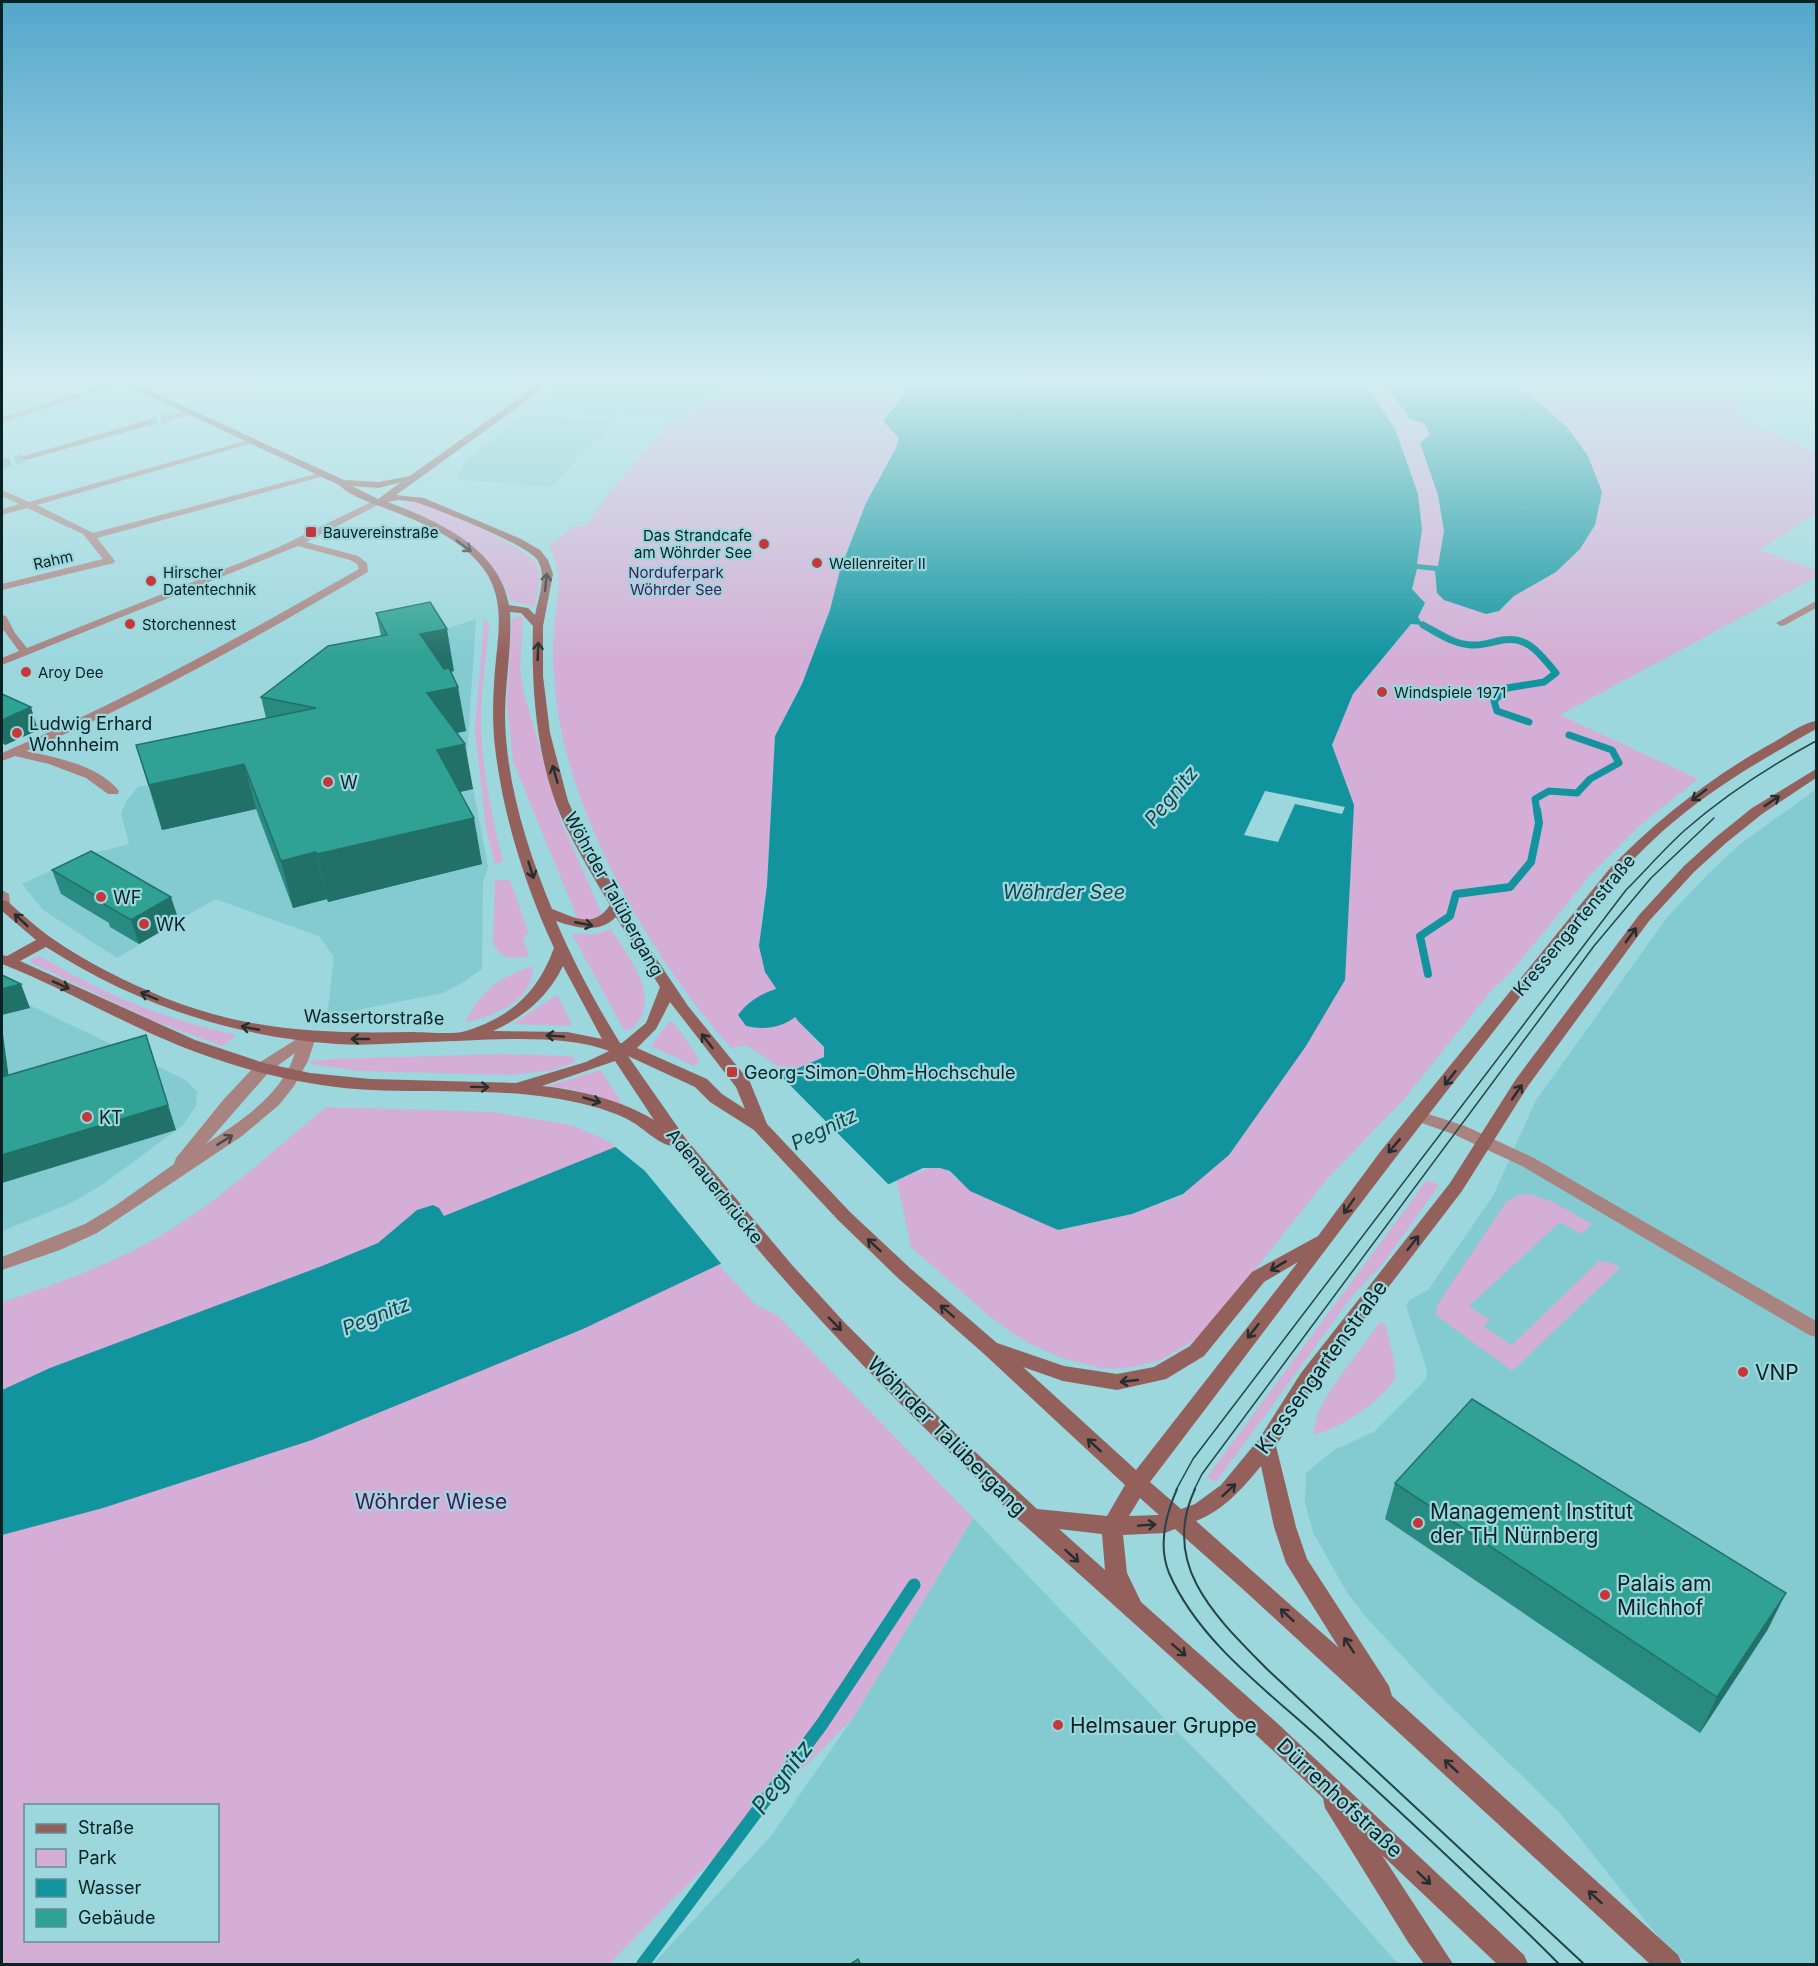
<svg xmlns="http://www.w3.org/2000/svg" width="1818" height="1966" font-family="Inter,sans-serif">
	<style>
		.built { fill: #84cbd1 }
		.green { fill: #d4aed6; fill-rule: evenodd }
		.water { fill: #12949f }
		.pier { fill: #9bd7dd }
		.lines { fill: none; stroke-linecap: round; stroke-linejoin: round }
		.stream-far2 { stroke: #12949f; stroke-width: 7 }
		.stream-far1 { stroke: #12949f; stroke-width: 8 }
		.stream { stroke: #12949f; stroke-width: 13 }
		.river { fill: #12949f; fill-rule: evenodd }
		.street-tunnel { stroke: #7eb3b8; stroke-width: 9; stroke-dasharray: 9 4.5; stroke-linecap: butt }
		.street { fill: #a88380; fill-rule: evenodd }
		.secondary { fill: #94605c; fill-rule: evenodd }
		.tram-far1 { stroke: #254547; stroke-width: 1.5 }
		.tram { stroke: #254547; stroke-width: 2 }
		.wall { fill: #288a80 }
		.shaded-wall { fill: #217168 }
		.building { fill: #2fa195; stroke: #217168; stroke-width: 1.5 }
		.oneway { stroke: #252e2f }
		.oneway2 { stroke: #494949 }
		.poi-dot { fill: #c6373a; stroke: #9bd7dd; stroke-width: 2 }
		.labels { text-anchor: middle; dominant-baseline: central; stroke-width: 4.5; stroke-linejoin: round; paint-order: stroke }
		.far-poi-label { font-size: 15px; fill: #092224; stroke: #9bd7dd; text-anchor: start }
		.far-street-label { font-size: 15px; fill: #092224; stroke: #9bd7dd }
		.far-park-label { font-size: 15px; fill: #521158; stroke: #9bd7dd }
		.poi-label { font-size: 18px; fill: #092224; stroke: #9bd7dd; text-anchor: start }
		.street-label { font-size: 18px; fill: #092224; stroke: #9bd7dd }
		.water-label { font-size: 20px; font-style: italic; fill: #13454a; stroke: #9bd7dd }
		.near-street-label { font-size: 21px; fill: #092224; stroke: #9bd7dd }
		.near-poi-label { font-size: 21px; fill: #092224; stroke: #9bd7dd; text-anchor: start }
		.near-park-label { font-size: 21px; fill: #521158; stroke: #9bd7dd }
		.near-water-label { font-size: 24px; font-style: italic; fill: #13454a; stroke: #9bd7dd }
	</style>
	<rect width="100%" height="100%" fill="#9bd7dd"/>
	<g class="built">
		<polygon points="557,383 729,383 682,419 533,407"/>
		<polygon points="525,415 613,421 551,487 456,479 465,461"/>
		<polygon points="476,619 467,756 488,867 483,882 482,969 464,982 443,993 327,1016 334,957 319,936 215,899 117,958 43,910 22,884 82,856 129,844 121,813 127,800 138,787 209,772 430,634"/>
		<polygon points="1816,789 1816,1964 1687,1964 1664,1944 1560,1813 1435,1691 1363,1614 1346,1591 1313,1532 1305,1502 1306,1473 1334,1450 1374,1432 1426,1379 1427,1370 1406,1306 1410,1300 1428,1290 1493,1196 1536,1100 1669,915 1710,872 1739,845"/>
		<polygon points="2,992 186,1080 197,1092 196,1106 183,1125 102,1185 69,1204 2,1231"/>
		<polygon points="973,1518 1160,1714 1322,1878 1398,1964 653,1964 771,1836 853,1718"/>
	</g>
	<g class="green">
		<path d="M735,383H914L883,420L899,438L896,448L866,503L840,570L830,610L802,684L775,736L767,885L761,923L786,1001L798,1021L826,1051L819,1061L789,1074L747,1045L731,1048C653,960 569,817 556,698C554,677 552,652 554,630C556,595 566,581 549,546L574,526H586L608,494L668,426L684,419Z"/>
		<polygon points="1365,383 1385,383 1410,418 1424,423 1431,435 1444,531 1438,567 1417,564 1422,529 1395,429"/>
		<path d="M1508,383H1755L1734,416L1816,452V513L1760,550L1816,570V577L1560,715L1698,779L1640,825L1591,874L1511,972L1490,992L1405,1098L1327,1179L1204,1334L1161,1360L1132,1367L1111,1369L1096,1367L1062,1358L1030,1344L1015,1335L987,1314L911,1247L897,1181C914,1173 941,1157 955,1178L1058,1230L1132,1214L1183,1195L1354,806L1332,745L1353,694L1423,610L1425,603L1412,590L1417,569L1435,571L1436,584L1492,614L1507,605L1514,596L1556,572L1537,401Z"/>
		<path d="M412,500C434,506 531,548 538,567C542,579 536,596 534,608L527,604L510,601C495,549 446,527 401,506Z"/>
		<polygon points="520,616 523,618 520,669 523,690 560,819 601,912 601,917 582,921 576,915 513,761 507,703 512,619"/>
		<path d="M484,619L489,624C486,658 480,695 481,730C483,774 492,818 503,861L495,865L486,828L475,730Z"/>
		<path d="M495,880H510L529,934L523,936L529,956C513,959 501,960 493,943Z"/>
		<path d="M611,929C626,955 659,991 638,1022C634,1028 631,1031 624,1030L572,934H596Z"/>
		<path d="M41,957C108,996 160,1018 236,1035L223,1046L154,1021L30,962L33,958Z"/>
		<path d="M533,966C533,1002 494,1015 465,1023C483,988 497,979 533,966Z"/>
		<polygon points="555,996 559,997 572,1026 513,1024"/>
		<polygon points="669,1022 673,1022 696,1054 699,1064 694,1066 651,1046"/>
		<polygon points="502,1054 571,1056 576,1062 553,1070 514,1075 359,1071 311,1064 311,1061 331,1059"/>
		<polygon points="601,1070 622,1104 575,1090 548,1086"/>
		<path d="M326,1107L493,1112L572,1125L610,1142L638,1164L725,1272L756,1305L777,1315L973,1518L853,1718L609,1964H2V1302C50,1287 97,1269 142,1246C210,1211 267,1155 326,1107ZM26,1806H218V1940H26Z"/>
		<polygon points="1427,1180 1439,1185 1384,1262 1352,1296 1216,1482 1207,1477"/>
		<polygon points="1529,1194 1553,1202 1592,1224 1581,1234 1560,1222 1469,1306 1490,1320 1483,1326 1512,1345 1599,1261 1612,1263 1620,1268 1512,1371 1436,1315 1437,1306 1445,1293 1506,1202 1519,1195"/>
		<path d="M1380,1322L1385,1324L1395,1364V1380C1376,1404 1343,1427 1313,1435L1318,1412L1331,1389Z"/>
	</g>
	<polygon class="water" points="914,383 1365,383 1395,429 1418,494 1422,529 1417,564 1438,566 1444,531 1438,495 1420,443 1430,435 1424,423 1410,419 1385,383 1508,383 1537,401 1568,428 1588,456 1602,492 1595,525 1580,549 1556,572 1514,596 1499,611 1486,614 1444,600 1437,593 1435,571 1417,569 1412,589 1425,603 1418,617 1423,625 1411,624 1353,694 1332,745 1354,805 1345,980 1306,1046 1229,1155 1183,1194 1132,1214 1058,1230 970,1191 950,1171 940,1168 923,1168 583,1329 312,1440 103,1508 2,1535 2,1390 50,1368 322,1266 378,1243 417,1210 433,1205 439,1208 444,1216 630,1141 824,1057 824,1047 798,1021 765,972 759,946 767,885 775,736 802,684 830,610 840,570 866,503 896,448 899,438 883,421"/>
	<g class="pier">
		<polygon points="1265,791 1345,807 1342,814 1295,804 1278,842 1244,835"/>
		<polygon points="780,1075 891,1187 723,1266 645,1171 613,1145"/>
	</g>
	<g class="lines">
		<g class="stream-far2">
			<path d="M1423,625C1438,633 1453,644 1471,645C1482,646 1492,642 1503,640C1530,636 1541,656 1556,673L1544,682L1507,688L1494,701L1497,711L1529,722"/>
			<polyline points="1537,812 1535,799 1549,791 1577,793 1590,779 1619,763 1612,750 1569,735"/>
		</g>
		<polyline class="stream-far1" points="1428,974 1420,936 1450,916 1456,894 1510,887 1531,862 1539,823 1537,810"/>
		<polyline class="stream" points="643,1964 822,1724 914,1585"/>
		<path class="river" d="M786,986L803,991L810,1001C795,1024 772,1032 746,1026L738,1015C750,998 767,991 786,986Z"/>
		<g class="street-tunnel">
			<polyline points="148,423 171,417"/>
			<polyline points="2,464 26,457"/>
		</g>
		<g class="street">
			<polygon points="113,383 127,383 2,422 2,417"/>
			<polygon points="385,383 394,383 389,386"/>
			<polygon points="188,409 192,412 191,414 171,420 167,417"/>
			<polygon points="148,420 151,421 151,425 26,460 21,457"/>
			<polygon points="249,440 256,442 37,505 93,533 323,472 328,475 97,538 115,561 114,563 2,590 2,584 103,559 83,534 27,508 2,515 2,509 19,504 2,496 2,490 29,502"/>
			<path d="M377,499L382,502L380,504L306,542L358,556L367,563L368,572C257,637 145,701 26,751C58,758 98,765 119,791L118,794H108L86,778L49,764L15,756L2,761V753C125,701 242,636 359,569L357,564L350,560L298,546L2,665V658L19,651L2,628V615L6,616L15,633L27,648L277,548Z"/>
			<polygon points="1816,601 1816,608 1785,625 1781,626 1776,623"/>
			<polygon points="2,890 9,894 10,904 3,908"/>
			<path d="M308,1032L316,1037L308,1061L294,1086L279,1105L242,1136L97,1233L60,1250L2,1270V1257L85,1224L115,1206L174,1164L176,1158L224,1099L257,1064ZM295,1053C282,1095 241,1121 206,1144L269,1072Z"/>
			<polygon points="1419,1111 1465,1126 1534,1158 1816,1321 1816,1337 1809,1335 1522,1166 1453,1134 1413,1120 1411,1116 1413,1112"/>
		</g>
		<path class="secondary" d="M122,383H133L344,480L379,482L410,476L526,393L536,383H545L532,397L396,495L424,498L521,539L540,550L548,560L553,574L543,626V676L550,733L568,801L580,828L641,936L688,1006L750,1082L767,1124L850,1212L911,1269L997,1343L1064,1366L1117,1374L1154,1367L1190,1346L1252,1272L1318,1236L1380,1152L1611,867C1661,816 1714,775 1776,741C1788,734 1803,723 1816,721V729C1763,759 1710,789 1664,830C1597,890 1545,966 1490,1036C1374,1183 1263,1334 1150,1482L1181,1509L1195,1504L1221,1485L1259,1439L1301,1373L1450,1183L1516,1079L1639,915L1684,866L1716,837L1752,808L1816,769V778L1762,814L1726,843L1694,872L1649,921L1528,1086L1462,1191L1315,1383L1276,1446L1296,1527L1307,1559L1389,1686L1392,1696L1678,1955L1682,1964H1650L1246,1592L1175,1529L1165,1533L1123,1535L1127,1573L1141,1602L1276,1722L1524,1955L1528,1964H1497L1382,1855L1453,1964H1424L1408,1942L1325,1808L1323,1798C1225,1704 1123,1613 1022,1523C1003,1507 985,1486 966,1468C861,1368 763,1261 673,1146C658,1145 642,1126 627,1119C605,1108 578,1102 553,1098C473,1085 389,1098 309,1083C250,1073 192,1053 137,1027C92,1006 48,982 2,964V955L7,956L36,940L2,911V900L7,901C22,914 37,928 53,939C87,963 127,982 165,998C248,1031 324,1034 411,1032C426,1032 453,1035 466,1031C511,1017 538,992 554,948C525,885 503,816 495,747C492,722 493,695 495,670C498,635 506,599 483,568C460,538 422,522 387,509C370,502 353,498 339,485ZM401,482L378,499L352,486L379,488ZM398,500C406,501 414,501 421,504C441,511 529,545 538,561C547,576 538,599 535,615L528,608L509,605C499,547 437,521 388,502ZM510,612L521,613L533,626C531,692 537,769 567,829C580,855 595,880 610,905C593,930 574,917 552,909C527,849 506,782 505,717C505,682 512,647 510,612ZM616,917L660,987L646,1023L622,1043H620C596,1004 574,963 556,921C577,928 599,934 616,917ZM46,947C133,1003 232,1037 337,1044C367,1046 398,1043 428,1042C481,1041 560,1032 609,1051L586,1062L516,1083L370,1079L310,1073L264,1063L195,1040L20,961ZM563,966L602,1039L567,1032L493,1031C525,1016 547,998 563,966ZM670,1002L736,1087L745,1109L722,1094L707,1079L637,1048L656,1029ZM628,1056L695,1087L710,1102L754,1130L838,1220L899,1279L983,1353L1125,1485L1107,1516L1037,1509L957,1435L845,1323L792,1265L686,1139ZM615,1061L654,1120C621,1100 580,1090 542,1086ZM1298,1262L1136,1470L1023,1367L1063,1381L1117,1390L1166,1379L1204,1356L1264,1282ZM1261,1466L1274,1527L1286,1563L1339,1648L1196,1521C1224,1510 1242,1489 1261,1466ZM1140,1498L1159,1515L1129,1516ZM1059,1529L1102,1534L1105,1570Z"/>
		<g class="tram-far1">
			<path d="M1176,1490L1193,1459L1626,890C1646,870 1664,849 1685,830C1725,795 1770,766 1816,741"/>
			<polyline points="1194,1490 1202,1474 1594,946 1651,878 1714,818"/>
		</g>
		<g class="tram">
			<path d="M1177,1489C1166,1514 1158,1546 1169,1573C1200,1644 1272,1694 1328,1746C1406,1817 1484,1889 1559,1964"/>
			<path d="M1195,1489C1159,1566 1218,1619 1268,1670L1584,1964"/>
		</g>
	</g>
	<g class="wall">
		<polygon points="376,613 454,671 451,672 466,731 457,733 473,789 460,792 482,864 328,902 327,899 293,908 256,809 162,830 136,745 266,718 261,697 381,636"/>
		<polygon points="2,694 38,730 5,745 2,743"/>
		<polygon points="52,870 179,921 139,944 110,927 109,923 61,894"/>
		<polygon points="1395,1483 1768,1629 1700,1733 1385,1519"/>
	</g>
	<g class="shaded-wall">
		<polygon points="447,629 454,671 428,676 420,634"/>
		<polygon points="458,687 466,731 435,737 427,693"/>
		<polygon points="31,707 38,730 5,745 2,735 2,720"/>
		<polygon points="465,744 473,789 446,795 437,750"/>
		<polygon points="244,764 256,809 162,830 149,785"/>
		<polygon points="474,818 482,864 328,902 317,854"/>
		<polygon points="316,852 327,899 293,908 281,861"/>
		<polygon points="171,897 179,921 139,944 131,920"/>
		<polygon points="21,984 30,1008 2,1015 2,989"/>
		<polygon points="2,1027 12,1101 2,1077"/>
		<polygon points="146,1035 176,1130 2,1183 2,1155"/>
		<polygon points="1786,1593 1768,1629 1700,1733 1717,1697"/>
	</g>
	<g class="building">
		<polygon points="430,602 447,629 420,634 444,669 449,668 458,687 427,693 465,744 437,750 474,818 317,854 316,852 281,861 244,764 149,785 136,745 316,708 261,697 328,646 387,635 376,613"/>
		<polygon points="2,694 31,707 2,720"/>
		<polygon points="91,851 171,897 131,920 102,903 105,901 52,870"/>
		<polygon points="2,975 21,984 2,989"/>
		<polygon points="146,1035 168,1105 2,1155 2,1074 2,1077"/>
		<polygon points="1472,1399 1786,1593 1717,1697 1395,1483"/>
		<polygon points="858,1959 861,1965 849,1965"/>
	</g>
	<defs><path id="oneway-shaft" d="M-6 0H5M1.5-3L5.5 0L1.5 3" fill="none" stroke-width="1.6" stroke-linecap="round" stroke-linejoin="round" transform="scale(1.5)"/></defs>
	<g class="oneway">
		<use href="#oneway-shaft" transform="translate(464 546) rotate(37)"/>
		<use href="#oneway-shaft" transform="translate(546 582) rotate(-84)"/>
		<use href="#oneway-shaft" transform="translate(538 651) rotate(-88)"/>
		<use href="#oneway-shaft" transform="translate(555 774) rotate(-106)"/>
		<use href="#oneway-shaft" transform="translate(1699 795) rotate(143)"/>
		<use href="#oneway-shaft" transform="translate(1772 801) rotate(-34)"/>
		<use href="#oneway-shaft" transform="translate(531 870) rotate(73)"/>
		<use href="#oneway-shaft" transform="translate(21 920) rotate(-137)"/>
		<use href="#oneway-shaft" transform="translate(584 924) rotate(11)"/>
		<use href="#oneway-shaft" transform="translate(1631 935) rotate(-54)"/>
		<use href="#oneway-shaft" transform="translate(61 985) rotate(24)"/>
		<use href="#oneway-shaft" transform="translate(149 996) rotate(-157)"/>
		<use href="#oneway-shaft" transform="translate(250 1028) rotate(-169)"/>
		<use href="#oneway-shaft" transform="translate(555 1036) rotate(-176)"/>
		<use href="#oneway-shaft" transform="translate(360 1039) rotate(-180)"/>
		<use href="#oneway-shaft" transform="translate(707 1041) rotate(-128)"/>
		<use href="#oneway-shaft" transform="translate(1450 1078) rotate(128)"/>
		<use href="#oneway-shaft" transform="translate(480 1087) rotate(1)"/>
		<use href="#oneway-shaft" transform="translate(1517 1092) rotate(-56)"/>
		<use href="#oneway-shaft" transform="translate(592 1100) rotate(16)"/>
		<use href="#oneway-shaft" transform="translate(1394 1146) rotate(130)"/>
		<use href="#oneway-shaft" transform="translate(1349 1206) rotate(125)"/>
		<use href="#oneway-shaft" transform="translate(1413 1243) rotate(-52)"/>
		<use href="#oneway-shaft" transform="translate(874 1245) rotate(-137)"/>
		<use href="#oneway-shaft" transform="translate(1278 1266) rotate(149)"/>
		<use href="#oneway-shaft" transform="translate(947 1311) rotate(-139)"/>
		<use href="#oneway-shaft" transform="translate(835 1324) rotate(46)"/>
		<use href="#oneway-shaft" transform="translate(1253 1331) rotate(128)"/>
		<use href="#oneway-shaft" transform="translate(1129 1381) rotate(174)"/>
		<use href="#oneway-shaft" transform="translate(1094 1445) rotate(-137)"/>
		<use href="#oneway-shaft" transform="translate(1229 1490) rotate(-43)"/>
		<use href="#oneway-shaft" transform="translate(1147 1525) rotate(-4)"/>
		<use href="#oneway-shaft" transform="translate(1072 1556) rotate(42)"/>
		<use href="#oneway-shaft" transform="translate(1287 1615) rotate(-137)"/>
		<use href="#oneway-shaft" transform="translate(1349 1645) rotate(-123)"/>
		<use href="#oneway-shaft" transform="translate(1179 1650) rotate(41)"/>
		<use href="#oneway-shaft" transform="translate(1451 1766) rotate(-137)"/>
		<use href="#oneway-shaft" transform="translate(1424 1878) rotate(44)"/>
		<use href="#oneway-shaft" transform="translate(1595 1897) rotate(-138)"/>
	</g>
	<use class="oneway2" href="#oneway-shaft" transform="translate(225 1140) rotate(-32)"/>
	<linearGradient id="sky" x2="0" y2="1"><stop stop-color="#52a7cb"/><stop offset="0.58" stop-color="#d2edf0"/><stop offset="1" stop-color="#d2edf0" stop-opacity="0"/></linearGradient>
	<rect width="1818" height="659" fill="url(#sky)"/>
	<g class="poi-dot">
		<rect x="305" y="526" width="12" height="12" rx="3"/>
		<circle cx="764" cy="544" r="6"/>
		<circle cx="817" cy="563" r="6"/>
		<circle cx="151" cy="581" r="6"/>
		<circle cx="130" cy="624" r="6"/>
		<circle cx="26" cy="672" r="6"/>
		<circle cx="1382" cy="692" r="6"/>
		<circle cx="17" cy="733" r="6"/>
		<circle cx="328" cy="782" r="6"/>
		<circle cx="101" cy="897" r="6"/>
		<circle cx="144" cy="924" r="6"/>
		<rect x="726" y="1066" width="12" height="12" rx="3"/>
		<circle cx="87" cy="1117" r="6"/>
		<circle cx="1743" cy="1372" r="6"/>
		<circle cx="1418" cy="1523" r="6"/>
		<circle cx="1605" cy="1595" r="6"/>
		<circle cx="1058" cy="1725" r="6"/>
	</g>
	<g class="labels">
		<g class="far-poi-label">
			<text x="323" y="532">Bauvereinstraße</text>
			<text x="752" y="535" text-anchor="end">Das Strandcafe<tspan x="752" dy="17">am Wöhrder See</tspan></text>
			<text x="829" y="563">Wellenreiter II</text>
			<text x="163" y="572">Hirscher<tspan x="163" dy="17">Datentechnik</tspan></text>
			<text x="142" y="624">Storchennest</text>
			<text x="38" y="672">Aroy Dee</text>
			<text x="1394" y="692">Windspiele 1971</text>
		</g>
		<g class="far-street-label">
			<text transform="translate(53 560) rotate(-13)">Rahm</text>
		</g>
		<g class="far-park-label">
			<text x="676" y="572">Norduferpark<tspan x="676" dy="17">Wöhrder See</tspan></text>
		</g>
		<g class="poi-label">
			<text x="29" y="723">Ludwig Erhard<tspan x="29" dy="21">Wohnheim</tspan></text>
			<text x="340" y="782">W</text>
			<text x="113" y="897">WF</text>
			<text x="156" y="924">WK</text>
			<text x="744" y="1072">Georg-Simon-Ohm-Hochschule</text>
			<text x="99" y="1117">KT</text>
		</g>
		<g class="street-label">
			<text transform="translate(614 894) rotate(61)">Wöhrder Talübergang</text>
			<text transform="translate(1574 925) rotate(-50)">Kressengartenstraße</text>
			<text transform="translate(374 1017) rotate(1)">Wassertorstraße</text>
			<text transform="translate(715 1186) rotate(51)">Adenauerbrücke</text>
		</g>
		<g class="water-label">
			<text transform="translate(1171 796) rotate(-50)">Pegnitz</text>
			<text x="1064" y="892">Wöhrder See</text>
			<text transform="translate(824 1129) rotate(-26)">Pegnitz</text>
			<text transform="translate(376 1316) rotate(-22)">Pegnitz</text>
		</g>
		<g class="near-street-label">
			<text transform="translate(1321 1367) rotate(-54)">Kressengartenstraße</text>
			<text transform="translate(947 1436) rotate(45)">Wöhrder Talübergang</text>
			<text transform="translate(1340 1798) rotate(43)">Dürrenhofstraße</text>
		</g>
		<g class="near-poi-label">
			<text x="1755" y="1372">VNP</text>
			<text x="1430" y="1511">Management Institut<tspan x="1430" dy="24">der TH Nürnberg</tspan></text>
			<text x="1617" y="1583">Palais am<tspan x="1617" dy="24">Milchhof</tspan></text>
			<text x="1070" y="1725">Helmsauer Gruppe</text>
		</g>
		<g class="near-park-label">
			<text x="431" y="1501">Wöhrder Wiese</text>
		</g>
		<g class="near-water-label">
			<text transform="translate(782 1777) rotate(-53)">Pegnitz</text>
		</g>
	</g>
	<rect width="1818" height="1966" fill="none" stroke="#092224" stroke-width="6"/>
	<rect x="24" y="1804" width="195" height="138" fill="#9bd7dd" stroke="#618f93" stroke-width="1.5"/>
	<rect x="36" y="1824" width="30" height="9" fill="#94605c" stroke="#618f93" stroke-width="1.5"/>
	<text x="78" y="1834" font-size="18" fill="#092224">Straße</text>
	<rect x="36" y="1849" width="30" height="18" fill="#d4aed6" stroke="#618f93" stroke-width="1.5"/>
	<text x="78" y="1864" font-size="18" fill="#092224">Park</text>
	<rect x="36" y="1879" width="30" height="18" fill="#12949f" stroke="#618f93" stroke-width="1.5"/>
	<text x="78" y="1894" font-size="18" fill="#092224">Wasser</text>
	<rect x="36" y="1909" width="30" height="18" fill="#2fa195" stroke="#618f93" stroke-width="1.5"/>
	<text x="78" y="1924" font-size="18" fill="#092224">Gebäude</text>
</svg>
